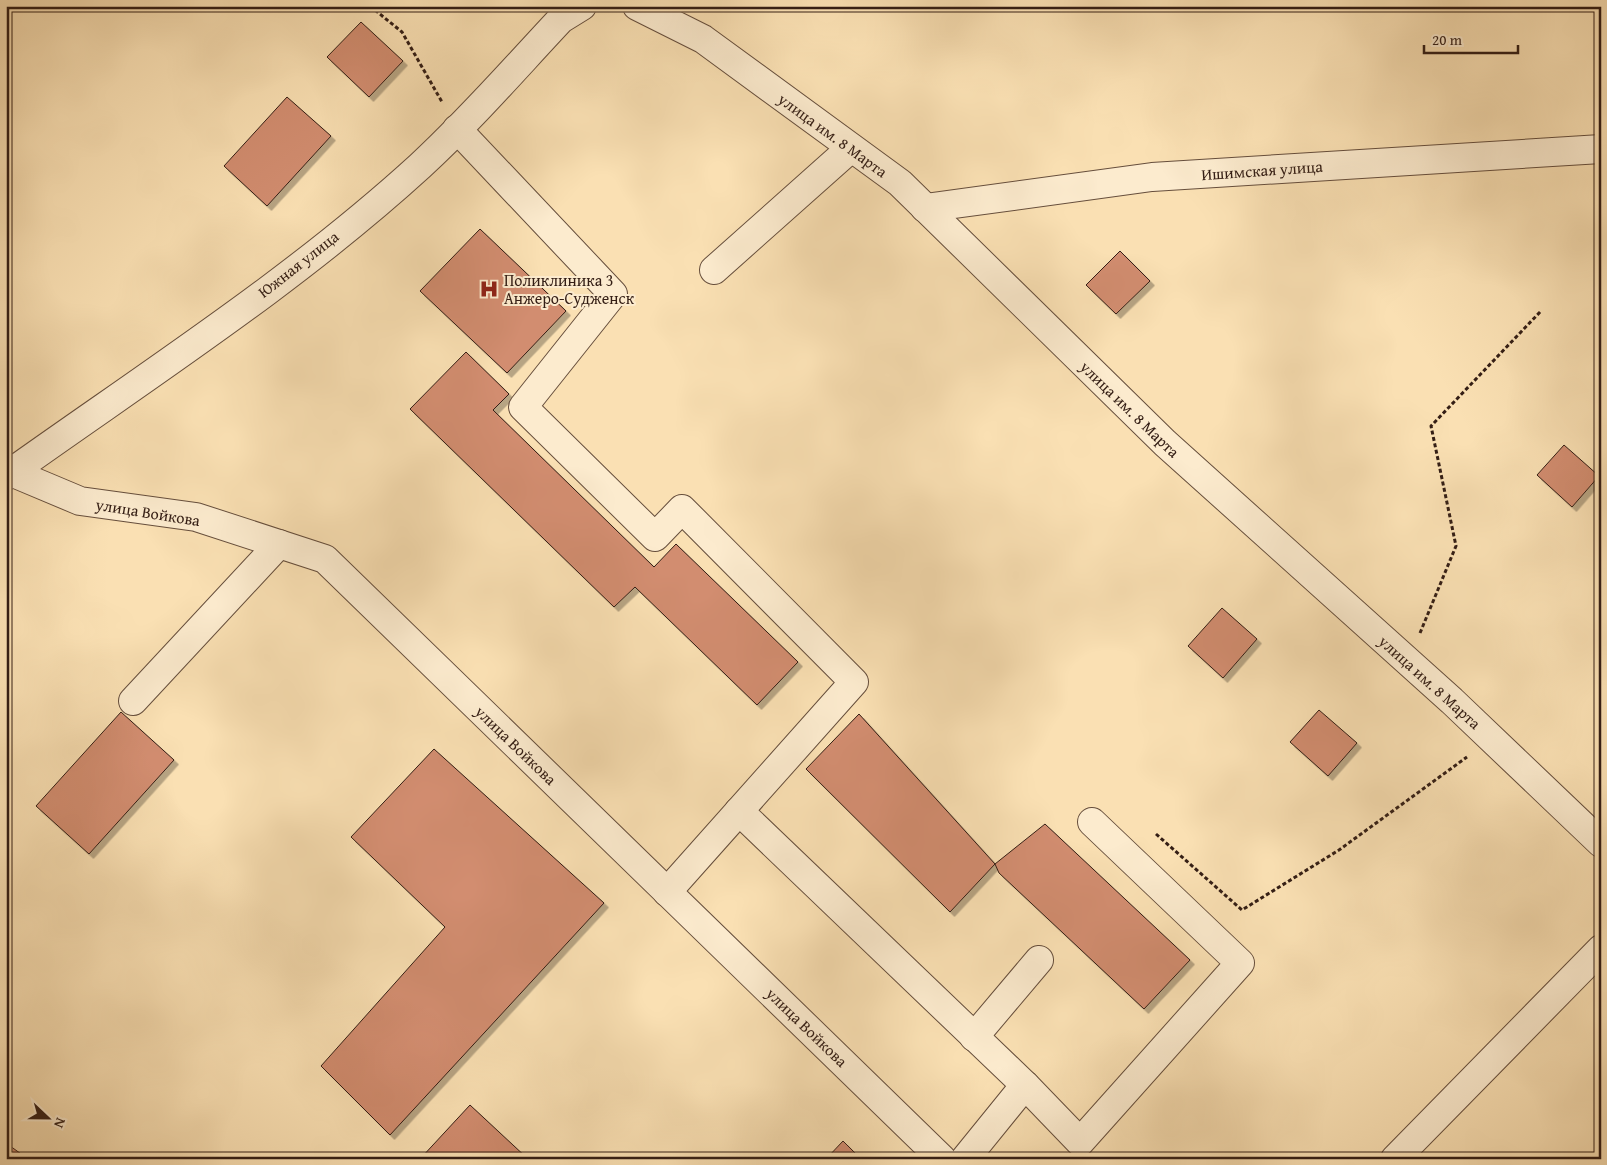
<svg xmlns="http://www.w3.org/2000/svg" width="1607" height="1165" font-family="'Gentium Book Plus',serif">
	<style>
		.building { fill: #d28d70; stroke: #341e15; filter: url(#shadow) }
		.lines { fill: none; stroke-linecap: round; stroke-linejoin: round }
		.minor-casing { stroke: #664e3c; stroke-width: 30 }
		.path { stroke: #341e15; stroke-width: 3; stroke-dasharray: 4 2.5; stroke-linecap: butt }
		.minor { stroke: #fcebce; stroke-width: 28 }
		.labels { text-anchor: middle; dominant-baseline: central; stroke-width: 4; stroke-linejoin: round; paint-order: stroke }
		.street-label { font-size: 16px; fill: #341e15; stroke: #fcebce }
		.poi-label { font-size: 16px; fill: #341e15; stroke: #fcebce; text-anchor: start }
	</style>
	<defs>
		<filter id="shadow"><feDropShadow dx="4.5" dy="4.5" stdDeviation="0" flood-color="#0004"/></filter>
	</defs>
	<rect width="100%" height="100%" fill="#fae0b3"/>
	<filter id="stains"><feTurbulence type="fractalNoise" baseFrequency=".004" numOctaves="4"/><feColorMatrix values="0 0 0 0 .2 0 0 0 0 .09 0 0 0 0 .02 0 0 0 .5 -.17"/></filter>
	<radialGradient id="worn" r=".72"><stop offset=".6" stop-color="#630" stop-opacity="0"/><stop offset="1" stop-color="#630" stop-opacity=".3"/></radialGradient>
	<g class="building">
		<polygon points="361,22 403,61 369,97 327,57"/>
		<polygon points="287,97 331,136 267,206 224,166"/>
		<polygon points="480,229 566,311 507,373 420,291"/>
		<polygon points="1120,251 1150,281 1116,314 1086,285"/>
		<polygon points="466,352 509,394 493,410 654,567 676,544 798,662 757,705 635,587 614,607 410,409"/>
		<polygon points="1564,445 1599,476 1572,507 1537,475"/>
		<polygon points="1222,608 1257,639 1223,678 1188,646"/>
		<polygon points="1319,710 1357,743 1328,776 1290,742"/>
		<polygon points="121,712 174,760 89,854 36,806"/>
		<polygon points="859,714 995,864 950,912 806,769"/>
		<polygon points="434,749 604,903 390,1135 321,1066 445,927 351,837"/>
		<polygon points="1045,824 1190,960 1144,1009 999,873 995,864"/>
		<polygon points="470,1105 528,1159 420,1159"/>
		<polygon points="843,1141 861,1159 826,1159"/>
		<polygon points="6,1143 28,1159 6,1159"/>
	</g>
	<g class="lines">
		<g class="minor-casing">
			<g id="minor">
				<polyline points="637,6 703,39 900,183 1165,443 1452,701 1601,843"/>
				<polyline points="457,129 613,294 523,407 655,537 682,509 854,682 667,892"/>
				<polyline points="925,208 1152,177 1601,149"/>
				<polyline points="714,270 851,148"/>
				<polyline points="6,467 11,472 80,501 196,517 325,559 942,1159"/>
				<path d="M6,476C146,376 293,282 420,166C470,120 515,68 561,19L582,6"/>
				<polyline points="133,701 279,544"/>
				<polyline points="739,811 1025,1085"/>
				<polyline points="974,1037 1039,960"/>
				<polyline points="965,1159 1025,1085 1080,1142 1240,963 1092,822"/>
				<polyline points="1395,1159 1601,949"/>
			</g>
		</g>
		<g class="path">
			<polyline points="68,6 73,9 76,6"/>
			<polyline points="370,6 402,32 442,102"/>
			<polyline points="1420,633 1456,546 1431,426 1541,311"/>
			<polyline points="1156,834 1242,910 1339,850 1467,757"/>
		</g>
		<use href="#minor" class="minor"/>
	</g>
	<defs>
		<g id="hospital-bare" transform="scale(1.5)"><path d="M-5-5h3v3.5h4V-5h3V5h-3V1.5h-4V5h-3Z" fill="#8f2418" stroke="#fcebce" stroke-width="2.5" paint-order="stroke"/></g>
	</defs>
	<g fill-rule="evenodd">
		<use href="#hospital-bare" x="489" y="289"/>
	</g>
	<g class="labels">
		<g class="street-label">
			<text transform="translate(833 135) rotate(36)">улица им. 8 Марта</text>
			<text transform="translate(1262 170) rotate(-4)">Ишимская улица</text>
			<text transform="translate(298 264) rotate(-38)">Южная улица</text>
			<text transform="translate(1130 409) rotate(44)">улица им. 8 Марта</text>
			<text transform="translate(148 512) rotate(9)">улица Войкова</text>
			<text transform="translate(1430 682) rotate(42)">улица им. 8 Марта</text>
			<text transform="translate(516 745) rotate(44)">улица Войкова</text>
			<text transform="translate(807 1027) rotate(44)">улица Войкова</text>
		</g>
		<g class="poi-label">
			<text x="504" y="280">Поликлиника 3<tspan x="504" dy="18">Анжеро-Судженск</tspan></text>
		</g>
	</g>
	<rect width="1607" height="1165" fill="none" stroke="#fae0b3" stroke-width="25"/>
	<rect x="8" y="8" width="1592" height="1150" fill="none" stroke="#341e15" stroke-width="2.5"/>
	<rect x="12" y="12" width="1582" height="1140" fill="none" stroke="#341e15"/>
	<g transform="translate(48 1118) rotate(112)" stroke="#fcebce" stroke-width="4" paint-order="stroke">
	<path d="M0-4L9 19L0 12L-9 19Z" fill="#341e15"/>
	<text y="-8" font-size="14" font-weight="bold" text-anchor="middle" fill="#341e15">N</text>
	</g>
	<path d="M1424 45v8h94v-8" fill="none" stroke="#341e15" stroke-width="2.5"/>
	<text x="1432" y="45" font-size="15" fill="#341e15" stroke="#fcebce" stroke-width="4" paint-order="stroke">20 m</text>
	<rect width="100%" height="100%" filter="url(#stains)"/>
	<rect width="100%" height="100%" fill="url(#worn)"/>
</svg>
